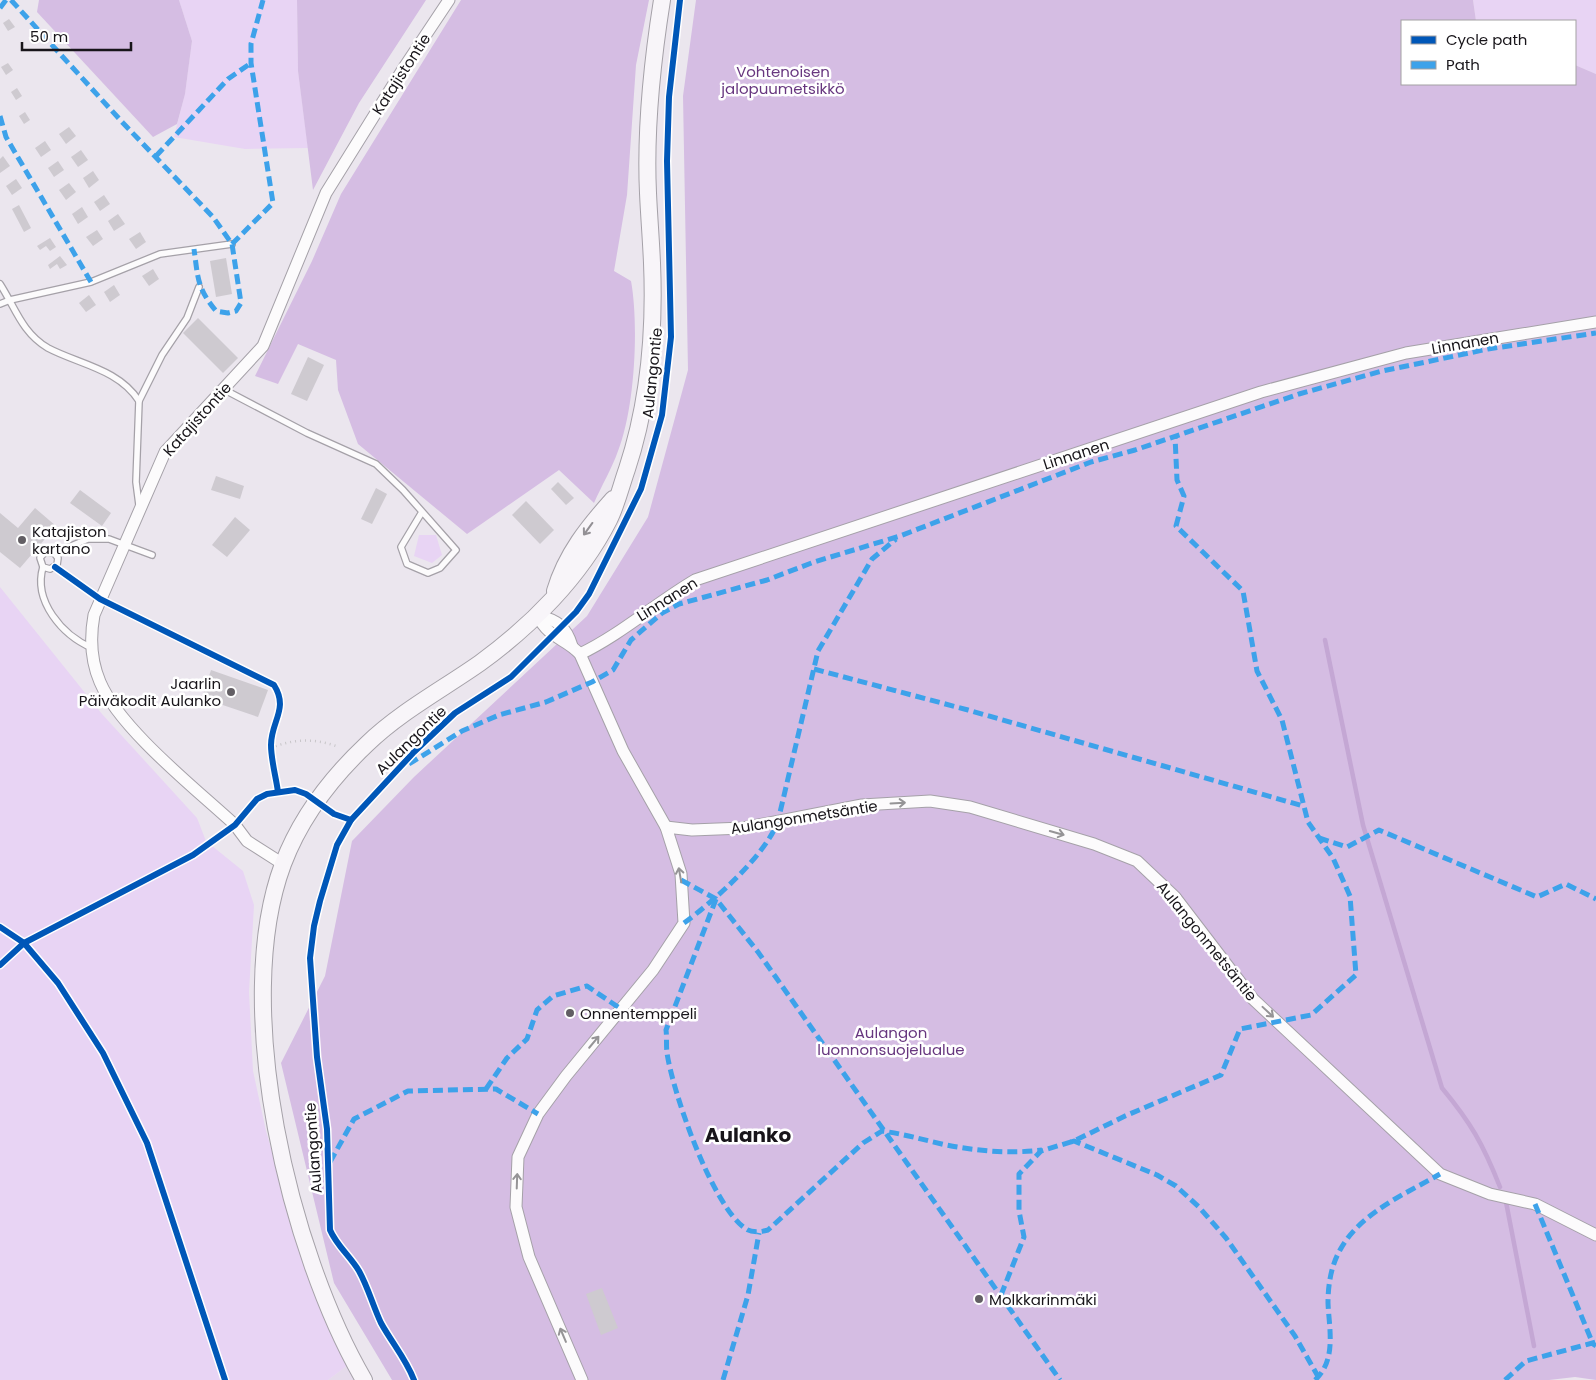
<svg xmlns="http://www.w3.org/2000/svg" width="1596" height="1380" font-family="Poppins,sans-serif">
	<style>
		.built { fill: #e5dbeb }
		.green { fill: #e8d4f4 }
		.forest { fill: #d5bde3 }
		.lines { fill: none; stroke-linecap: round; stroke-linejoin: round }
		.stream { stroke: #c4a7d4; stroke-width: 4.5 }
		.building { fill: #cecad0 }
		.lane-casing { stroke: #a5a1a8; stroke-width: 8 }
		.street-casing { stroke: #a5a1a8; stroke-width: 13 }
		.secondary-casing { stroke: #a5a1a8; stroke-width: 18 }
		.path { stroke: #c8c6c9; stroke-width: 2.5; stroke-dasharray: 1 4; stroke-linecap: butt }
		.lane { stroke: #fcfbfc; stroke-width: 5.5 }
		.street { stroke: #fcfbfc; stroke-width: 11 }
		.secondary { stroke: #f8f5f9; stroke-width: 16 }
		.quiet { stroke: #3da2ea; stroke-width: 5; stroke-dasharray: 10 5; stroke-linecap: butt }
		.cycleway-casing { stroke: #fff; stroke-width: 9 }
		.cycleway { stroke: #0057b8; stroke-width: 6 }
		.oneway { stroke: #939095 }
		.oneway2 { stroke: #959496 }
		.poi-dot { fill: #625e64; stroke: #fff; stroke-width: 2 }
		.labels { text-anchor: middle; dominant-baseline: central; stroke-width: 5; stroke-linejoin: round; paint-order: stroke }
		.park-label { font-size: 15px; fill: #67367f; stroke: #fff }
		.street-label { font-size: 15px; fill: #18151a; stroke: #fff }
		.poi-label { font-size: 15px; fill: #18151a; stroke: #fff; text-anchor: start }
		.district-label { font-size: 20px; font-weight: bold; fill: #18151a; stroke: #fff }
	</style>
	<rect width="100%" height="100%" fill="#ebe6ee"/>
	<polygon class="built" points="352,1362 362,1380 328,1380"/>
	<g class="green">
		<polygon points="179,0 297,0 298,71 308,148 245,149 174,137 185,93 192,41"/>
		<polygon points="1473,0 1596,0 1596,74 1575,65 1575,21 1476,21"/>
		<polygon points="419,535 436,535 442,555 432,563 414,556"/>
		<polygon points="0,587 102,714 197,818 206,841 243,871 254,905 249,992 253,1071 266,1131 313,1291 352,1362 328,1380 0,1380"/>
	</g>
	<g class="forest">
		<polygon points="39,0 179,0 192,41 185,94 177,124 153,137 37,12"/>
		<polygon points="297,0 426,0 359,103 313,190 298,71"/>
		<path d="M461,0H649L636,65L627,195L614,271L631,281C639,325 635,408 618,451C612,468 602,485 594,503L559,470L467,534L358,444L338,390L336,360L298,344L278,384L255,376L312,261L341,194Z"/>
		<polygon points="696,0 1473,0 1476,21 1402,21 1402,84 1575,84 1575,65 1596,74 1596,1380 1575,1377 1549,1380 392,1380 334,1283 281,1063 325,976 352,841 414,777 587,616 648,517 688,370 683,96"/>
	</g>
	<g class="lines">
		<g class="stream">
			<path d="M1325,640L1363,825L1442,1088C1471,1123 1483,1144 1500,1187"/>
			<polyline points="1506,1202 1534,1346"/>
		</g>
	</g>
	<g class="building">
		<polygon points="9,19 15,27 8,31 3,23"/>
		<polygon points="8,63 13,70 6,75 1,67"/>
		<polygon points="17,88 22,96 16,100 11,92"/>
		<polygon points="25,112 30,120 24,124 19,116"/>
		<polygon points="69,127 76,136 66,144 59,134"/>
		<polygon points="45,141 51,150 41,157 35,148"/>
		<polygon points="81,150 88,160 78,167 71,157"/>
		<polygon points="3,156 10,166 0,173 0,159"/>
		<polygon points="58,161 64,170 54,177 48,168"/>
		<polygon points="93,171 99,180 89,188 83,178"/>
		<polygon points="16,179 22,188 12,195 6,186"/>
		<polygon points="69,183 76,192 66,200 59,190"/>
		<polygon points="104,195 110,204 100,211 94,202"/>
		<polygon points="19,205 31,228 24,232 12,209"/>
		<polygon points="82,207 88,217 78,224 72,214"/>
		<polygon points="118,214 125,224 114,231 108,221"/>
		<polygon points="97,230 103,239 93,246 86,237"/>
		<polygon points="140,232 146,242 136,249 129,239"/>
		<polygon points="50,238 56,247 50,251 46,246 40,250 37,246"/>
		<polygon points="60,256 67,265 60,269 57,264 50,269 48,265"/>
		<polygon points="226,258 232,294 216,297 210,261"/>
		<polygon points="153,269 159,279 149,286 142,276"/>
		<polygon points="114,285 120,295 110,302 104,292"/>
		<polygon points="89,295 96,305 86,312 79,303"/>
		<polygon points="198,318 238,358 223,373 183,333"/>
		<polygon points="308,357 324,365 307,401 291,394"/>
		<polygon points="216,476 244,486 240,499 211,490"/>
		<polygon points="558,482 574,498 566,505 551,489"/>
		<polygon points="376,488 387,494 372,524 361,519"/>
		<polygon points="80,490 111,513 102,526 70,503"/>
		<polygon points="526,501 554,530 540,544 512,515"/>
		<polygon points="35,508 56,526 20,568 0,552 0,513 18,528"/>
		<polygon points="235,517 250,530 227,557 212,545"/>
		<polygon points="211,670 268,690 258,717 202,698"/>
		<circle cx="570" cy="1012" r="6"/>
		<polygon points="602,1288 618,1328 601,1335 586,1294"/>
	</g>
	<g class="lines">
		<g class="lane-casing">
			<g id="lane">
				<path d="M0,284C15,307 22,333 48,348C78,364 119,369 139,401L136,482L139,505"/>
				<polyline points="0,304 10,300 91,282 160,254 232,244"/>
				<polyline points="223,389 307,433 376,464 403,490 456,550 440,568 428,573 407,564 401,547 422,512"/>
				<polyline points="139,401 162,355 187,318 199,287"/>
				<polyline points="54,553 58,558 57,565 50,569 43,567 40,558 45,552 54,553 88,539 109,539 152,555"/>
				<path d="M43,567C33,601 62,635 92,648"/>
			</g>
		</g>
		<g class="street-casing">
			<g id="street">
				<path d="M537,615C550,640 564,637 580,654L623,751L666,827"/>
				<path d="M537,615C557,620 566,626 572,646"/>
				<path d="M580,654C620,635 656,603 695,580L1261,392L1406,353L1596,322"/>
				<path d="M283,864L247,841L235,825C196,789 120,729 100,682C91,661 90,637 94,615L165,452L263,346L326,193L405,66L449,0"/>
				<polyline points="582,1380 529,1257 516,1207 518,1157 538,1114 566,1076 653,970 684,923 681,874 666,827 692,830 743,828 862,805 930,801 970,807 1094,844 1137,861 1175,897 1253,999 1440,1174 1490,1194 1535,1204 1596,1235"/>
			</g>
		</g>
		<g class="secondary-casing">
			<g id="secondary">
				<path d="M555,591C566,554 588,527 613,499"/>
				<path d="M364,1380C290,1253 230,1006 283,864C300,819 332,777 367,744C400,712 443,689 480,663C531,626 580,577 609,520C617,504 621,486 627,469C649,402 655,333 652,263C651,239 649,216 648,193C645,129 652,63 662,0"/>
			</g>
		</g>
		<path class="path" d="M271,748C293,739 313,738 336,746"/>
		<use href="#lane" class="lane"/>
		<use href="#street" class="street"/>
		<use href="#secondary" class="secondary"/>
		<g class="quiet">
			<path d="M11,0L123,123L213,217L232,244L241,303L236,311L228,313L216,311C197,288 198,278 194,249"/>
			<polyline points="0,8 6,0"/>
			<polyline points="0,116 6,137 91,282"/>
			<polyline points="156,156 228,79 251,63"/>
			<polyline points="232,244 273,203 251,63 251,44 263,0"/>
			<polyline points="814,669 968,710 1303,806"/>
			<polyline points="409,764 462,731 499,715 546,702 592,682 613,670 631,640 662,613 679,604 767,580 814,562 900,536 1091,462 1135,450 1299,394 1382,371 1426,362 1488,349 1596,333"/>
			<polyline points="1319,838 1347,847 1379,830 1537,897 1566,884 1596,899"/>
			<polyline points="681,880 716,899 758,952 1060,1380"/>
			<path d="M716,899L666,1030C667,1037 666,1045 667,1053C673,1093 712,1206 746,1229C752,1233 761,1232 768,1230L863,1143L882,1131C904,1134 924,1140 946,1145C977,1151 1011,1154 1042,1150"/>
			<path d="M684,923C714,901 766,855 778,821L818,651L872,559L896,539"/>
			<polyline points="486,1089 507,1058 527,1039 537,1010 553,996 587,986 621,1009"/>
			<polyline points="1071,1142 1074,1141 1157,1175 1176,1186 1199,1207 1226,1238 1295,1336 1320,1380"/>
			<polyline points="330,1162 354,1119 408,1091 496,1089 538,1114"/>
			<polyline points="1535,1204 1593,1344 1596,1346"/>
			<polyline points="1001,1295 1024,1237 1019,1211 1019,1174 1041,1151 1074,1141 1125,1116 1221,1075 1240,1029 1311,1015 1356,975 1350,896 1333,858 1308,822 1282,720 1257,671 1243,591 1176,526 1184,496 1177,480 1175,436"/>
			<polyline points="723,1380 748,1295 759,1233"/>
			<path d="M1315,1380C1337,1360 1329,1328 1328,1303C1328,1285 1331,1266 1340,1250C1360,1213 1405,1194 1440,1174"/>
			<polyline points="1505,1380 1526,1361 1596,1342"/>
		</g>
		<g class="cycleway-casing">
			<g id="cycleway">
				<path d="M55,567L100,599L274,685C289,709 271,721 271,745C271,760 276,777 278,792"/>
				<polyline points="0,927 24,943 58,983 103,1053 147,1143 225,1380"/>
				<polyline points="0,965 24,943 193,855 235,825 257,799 267,794 295,790 306,794 334,814 351,820"/>
				<path d="M414,1380C406,1359 392,1343 381,1323C373,1306 368,1287 359,1271C350,1256 337,1246 330,1230L327,1129L317,1057L310,958L314,926L320,901L337,845L351,820L414,752L455,713L511,677L576,612L589,594L641,489L662,415L671,337L667,161L669,97L680,0"/>
			</g>
		</g>
		<use href="#cycleway" class="cycleway"/>
	</g>
	<defs><path id="oneway-shaft" d="M-6 0H5M1.5-3L5.5 0L1.5 3" fill="none" stroke-width="1.6" stroke-linecap="round" stroke-linejoin="round" transform="scale(1.25)"/></defs>
	<use class="oneway" href="#oneway-shaft" transform="translate(588 529) rotate(126)"/>
	<g class="oneway2">
		<use href="#oneway-shaft" transform="translate(898 803) rotate(-3)"/>
		<use href="#oneway-shaft" transform="translate(1057 833) rotate(16)"/>
		<use href="#oneway-shaft" transform="translate(680 875) rotate(-100)"/>
		<use href="#oneway-shaft" transform="translate(1268 1012) rotate(43)"/>
		<use href="#oneway-shaft" transform="translate(594 1042) rotate(-50)"/>
		<use href="#oneway-shaft" transform="translate(517 1181) rotate(-88)"/>
		<use href="#oneway-shaft" transform="translate(563 1335) rotate(-113)"/>
	</g>
	<g class="poi-dot">
		<circle cx="22" cy="540" r="5"/>
		<circle cx="231" cy="692" r="5"/>
		<circle cx="570" cy="1013" r="5"/>
		<circle cx="979" cy="1299" r="5"/>
	</g>
	<g class="labels">
		<g class="park-label">
			<text x="783" y="71">Vohtenoisen<tspan x="783" dy="17">jalopuumetsikkö</tspan></text>
			<text x="891" y="1032">Aulangon<tspan x="891" dy="17">luonnonsuojelualue</tspan></text>
		</g>
		<g class="street-label">
			<text transform="translate(401 74) rotate(-57)">Katajistontie</text>
			<text transform="translate(1465 343) rotate(-10)">Linnanen</text>
			<text transform="translate(652 373) rotate(-84)">Aulangontie</text>
			<text transform="translate(197 419) rotate(-48)">Katajistontie</text>
			<text transform="translate(1076 454) rotate(-18)">Linnanen</text>
			<text transform="translate(667 599) rotate(-32)">Linnanen</text>
			<text transform="translate(411 740) rotate(-44)">Aulangontie</text>
			<text transform="translate(804 817) rotate(-9)">Aulangonmetsäntie</text>
			<text transform="translate(1207 941) rotate(51)">Aulangonmetsäntie</text>
			<text transform="translate(313 1148) rotate(-94)">Aulangontie</text>
		</g>
		<g class="poi-label">
			<text x="32" y="531">Katajiston<tspan x="32" dy="17">kartano</tspan></text>
			<text x="221" y="683" text-anchor="end">Jaarlin<tspan x="221" dy="17">Päiväkodit Aulanko</tspan></text>
			<text x="580" y="1013">Onnentemppeli</text>
			<text x="989" y="1299">Molkkarinmäki</text>
		</g>
		<g class="district-label">
			<text x="748" y="1135">Aulanko</text>
		</g>
	</g>
	<rect x="1401" y="20" width="175" height="65" fill="#ffffff" stroke="#a3a1a3"/>
	<rect x="1411" y="36" width="25" height="8" fill="#0057b8" stroke="#a3a1a3"/>
	<text x="1446" y="45" font-size="15" fill="#18151a">Cycle path</text>
	<rect x="1411" y="61" width="25" height="8" fill="#3da2ea" stroke="#a3a1a3"/>
	<text x="1446" y="70" font-size="15" fill="#18151a">Path</text>
	<path d="M22 42v8h109v-8" fill="none" stroke="#18151a" stroke-width="2.5"/>
	<text x="30" y="42" font-size="15" fill="#18151a" stroke="#ffffff" stroke-width="4" paint-order="stroke">50 m</text>
</svg>
